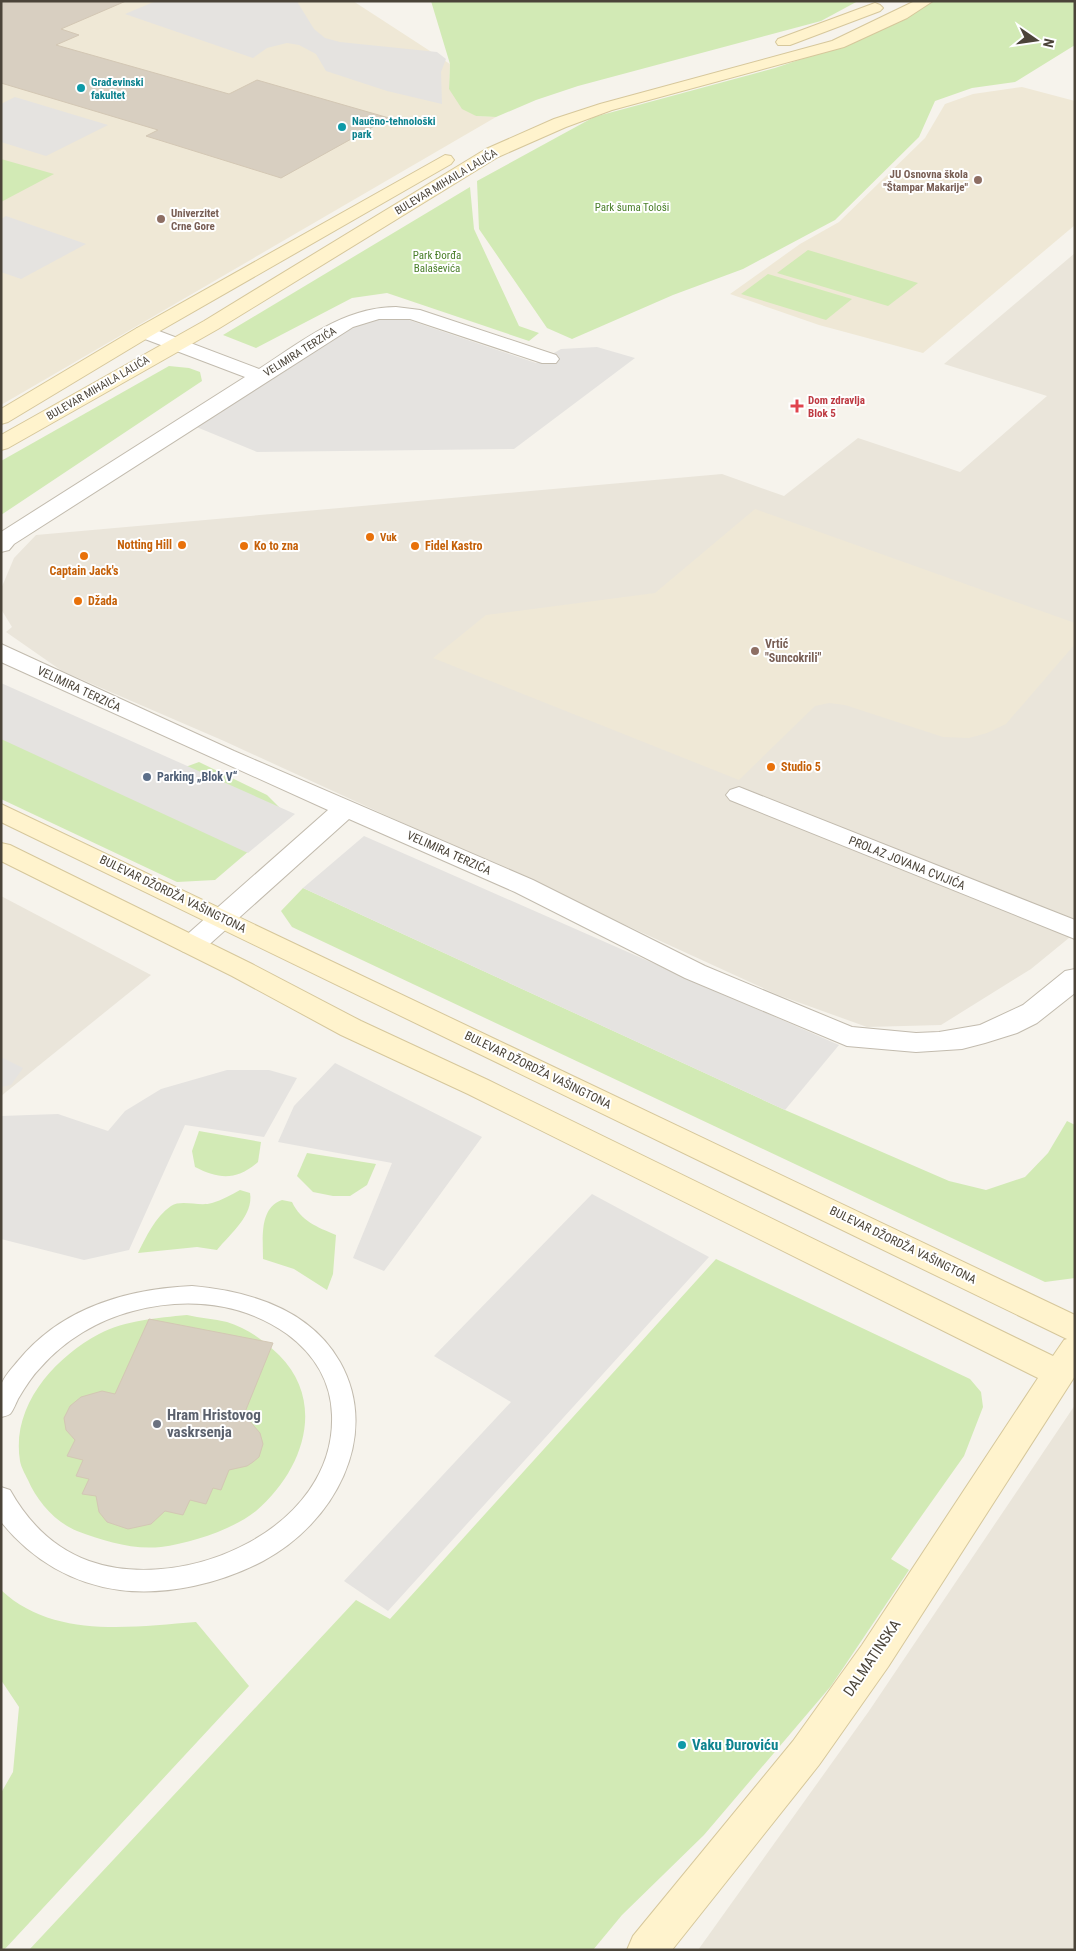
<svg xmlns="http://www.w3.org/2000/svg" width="1076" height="1951" font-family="'Roboto Condensed',sans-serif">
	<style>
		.residential { fill: #eae5da }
		.education { fill: #efe8d6 }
		.green { fill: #d2eab5 }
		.parking { fill: #e5e3e0 }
		.building { fill: #d8cfc1; stroke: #d3c7b4 }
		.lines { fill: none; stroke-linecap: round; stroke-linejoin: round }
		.pedestrian-casing { stroke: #c2bbae; stroke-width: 2 }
		.minor-casing { stroke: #c2bbae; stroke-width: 2 }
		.secondary-casing { stroke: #d6c79b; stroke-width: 2 }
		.pedestrian { fill: #fff; fill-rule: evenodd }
		.minor { fill: #fff; fill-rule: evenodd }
		.secondary { fill: #fff3cd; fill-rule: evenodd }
		.culture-dot { fill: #0f9aa8; stroke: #fff; stroke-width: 2 }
		.education-dot { fill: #8d6e63; stroke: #fff; stroke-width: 2 }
		.health-dot { fill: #e0444e; stroke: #fff; stroke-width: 2 }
		.food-dot { fill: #e8710a; stroke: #fff; stroke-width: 2 }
		.service-dot { fill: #5c6f8a; stroke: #fff; stroke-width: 2 }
		.worship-dot { fill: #6b7280; stroke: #fff; stroke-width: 2 }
		.labels { text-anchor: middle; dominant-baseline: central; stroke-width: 4; stroke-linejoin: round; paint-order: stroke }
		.far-culture-label { font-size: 11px; font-weight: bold; fill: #0d838f; stroke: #fff; text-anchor: start }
		.far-education-label { font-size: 11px; font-weight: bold; fill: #785e54; stroke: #fff; text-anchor: end }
		.far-street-label { font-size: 11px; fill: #4b4439; stroke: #fff }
		.far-park-label { font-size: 11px; fill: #4a7f2a; stroke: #fff }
		.far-health-label { font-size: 11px; font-weight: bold; fill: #be3a42; stroke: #fff; text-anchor: start }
		.far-food-label { font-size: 11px; font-weight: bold; fill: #c56008; stroke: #fff; text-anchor: start }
		.food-label { font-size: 12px; font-weight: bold; fill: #c56008; stroke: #fff; text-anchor: start }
		.education-label { font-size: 12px; font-weight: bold; fill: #785e54; stroke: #fff; text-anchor: start }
		.street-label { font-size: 12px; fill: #4b4439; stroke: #fff }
		.service-label { font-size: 12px; font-weight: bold; fill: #4e5e75; stroke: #fff; text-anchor: start }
		.near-worship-label { font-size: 15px; font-weight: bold; fill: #5b616d; stroke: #fff; text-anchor: start }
		.near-street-label { font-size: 15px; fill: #4b4439; stroke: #fff }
		.near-culture-label { font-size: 15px; font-weight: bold; fill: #0d838f; stroke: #fff; text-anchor: start }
	</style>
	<rect width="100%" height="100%" fill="#f6f3ec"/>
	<g class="residential">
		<polygon points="1075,253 1075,933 1031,969 941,1025 867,1027 778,995 224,741 62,671 6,632 12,627 1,609 1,589 14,558 36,535 722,474 784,496 858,438 960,472 1047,396 944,364"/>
		<polygon points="1,896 151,975 1,1096"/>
		<polygon points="1075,1405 1075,1950 698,1950 869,1711"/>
	</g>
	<g class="education">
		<polygon points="1,1 353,1 450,64 449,89 476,116 496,117 1,405"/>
		<polygon points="1022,87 1075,101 1075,225 923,353 819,325 730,294 800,244 839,222 925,138 945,104 973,94"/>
		<polygon points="755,509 1075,623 1075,644 1006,724 987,733 969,738 943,737 845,705 829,703 815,706 739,780 433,658 486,615 655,593"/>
	</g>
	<g class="green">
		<polygon points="431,1 858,1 821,21 578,86 536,100 496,117 476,116 462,109 449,89 450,64"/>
		<polygon points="923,1 1075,1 1075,45 1015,82 972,88 935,101 919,137 835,220 743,269 673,295 572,339 547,328 479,229 477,181 594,117 775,68 852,42"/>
		<polygon points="1,159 54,174 1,202"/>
		<polygon points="470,187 474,229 519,326 539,333 529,341 387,293 352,298 256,348 223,335"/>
		<polygon points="808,250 918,283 888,306 777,273"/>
		<polygon points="768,274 852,299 826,320 741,294"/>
		<polygon points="169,366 189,368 200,372 202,381 1,515 1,461"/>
		<polygon points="1,728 169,773 199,762 267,795 289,817 215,880 177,882 1,799"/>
		<polygon points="303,888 785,1110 949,1181 986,1190 1025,1177 1048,1153 1067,1121 1075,1125 1075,1278 1045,1282 292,927 281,911"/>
		<path d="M199,1131L261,1142L258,1162C237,1180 220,1180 195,1167L192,1151Z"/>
		<polygon points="307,1153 376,1164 367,1185 350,1196 333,1196 313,1192 297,1176"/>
		<path d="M240,1190L250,1193C254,1215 230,1234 217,1250L197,1247L138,1253C146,1237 155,1217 171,1206C182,1199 199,1207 212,1203C222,1200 231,1195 240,1190Z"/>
		<path d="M282,1200L292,1202C301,1221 317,1227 336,1235L333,1274L327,1290L294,1269L263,1259C263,1238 259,1208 282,1200Z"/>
		<polygon points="716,1259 970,1379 981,1392 983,1407 964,1456 891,1559 909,1570 831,1686 704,1835 622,1915 593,1950 29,1950 356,1600 390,1619"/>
		<path d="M187,1315C200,1318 214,1319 227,1322C247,1328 265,1341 279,1355C327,1403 303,1471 256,1511C232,1530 191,1543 161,1547C132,1550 104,1541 77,1531C55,1522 37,1501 28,1480C25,1474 21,1467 20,1461C11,1406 54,1358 99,1334C126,1320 157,1318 187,1315Z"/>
		<path d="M1,1590C53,1639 131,1627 196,1622L249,1686L4,1950H1V1793L13,1772L19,1707L1,1680Z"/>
	</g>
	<g class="parking">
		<polygon points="156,1 299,1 298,3 314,29 325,38 340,42 437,52 446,59 441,72 442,104 387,91 326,71 316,54 299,45 287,43 267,48 253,58 125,14"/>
		<polygon points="15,97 108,125 46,156 1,142 1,104"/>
		<polygon points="6,216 86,244 21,279 1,272 1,219"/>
		<polygon points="365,317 400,317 536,363 561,349 597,347 635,358 514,449 257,452 194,426"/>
		<polygon points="1,683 295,814 248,853 1,739"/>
		<polygon points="364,836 839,1045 785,1110 303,888"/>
		<polygon points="1,1057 23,1068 11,1085 1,1087"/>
		<polygon points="335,1063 482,1137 384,1271 353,1258 392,1163 278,1142 294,1106"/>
		<polygon points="227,1070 269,1070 297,1078 264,1137 185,1125 129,1250 84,1260 1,1239 1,1116 58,1114 108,1131 125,1111 161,1089"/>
		<polygon points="592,1194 709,1257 388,1611 344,1581 511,1402 434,1356"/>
	</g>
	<g class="building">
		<polygon points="1,1 126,1 61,29 79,35 56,45 229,94 257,80 389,118 281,178 146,136 158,130 1,83"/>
		<polygon points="149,1319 273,1343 243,1417 247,1418 260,1433 263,1444 259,1457 253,1462 247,1466 229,1470 221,1490 213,1488 206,1504 190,1500 183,1515 165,1511 151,1524 128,1529 107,1522 99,1512 96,1496 82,1494 89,1479 76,1476 83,1460 67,1456 75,1440 66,1430 64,1418 70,1406 81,1397 102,1391 115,1394"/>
	</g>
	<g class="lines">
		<g class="pedestrian-casing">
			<path id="pedestrian" d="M192,1286C249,1291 310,1309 340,1362C382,1437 333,1524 263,1561C222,1583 167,1596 120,1590C73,1584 32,1560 2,1523L1,1487L10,1490C28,1522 53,1548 89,1561C185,1595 336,1528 332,1415C331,1381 314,1354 287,1334C242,1302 186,1297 133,1311C98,1320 65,1340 41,1367C32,1376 25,1387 18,1399C16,1403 13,1411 10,1414C7,1416 4,1416 1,1417C1,1407 0,1395 1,1386C3,1377 13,1367 18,1361C61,1308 127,1289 192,1286Z"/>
		</g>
		<g class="minor-casing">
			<g id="minor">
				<path d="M396,307L420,310L556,355L559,359L556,363H542L410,319H379L353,327L14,544L9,550L1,552V532L245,377L137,336L134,332L137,328H151L259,369C301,342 343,307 396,307Z"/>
				<polygon points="1,644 234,751 533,880 705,966 852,1027 916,1033 939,1032 980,1025 1023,1005 1065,971 1075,969 1075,993 1037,1023 1017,1033 985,1043 962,1049 916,1052 847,1046 685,978 515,892 349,819 202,951 192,954 182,951 178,945 182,939 328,810 1,662"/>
				<polygon points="739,787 1075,920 1075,939 730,800 726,795 730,790"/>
			</g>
		</g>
		<g class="secondary-casing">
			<g id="secondary">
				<polygon points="915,1 933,1 907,18 844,47 612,110 566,127 498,157 218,329 8,448 1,450 1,435 204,321 486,149 554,119 600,104 832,41"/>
				<polygon points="875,3 880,5 883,8 880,11 790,45 778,45 776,42 778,39"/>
				<polygon points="445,155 451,156 454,160 451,164 151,336 8,422 1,424 1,409 137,328"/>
				<polygon points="1,804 1075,1315 1075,1376 888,1667 819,1765 672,1950 627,1950 633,1936 793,1741 862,1645 1038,1378 468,1094 341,1035 232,976 1,861 1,843 10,845 252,964 361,1021 488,1080 1053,1356 1064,1340 1067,1339 1,822"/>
			</g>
		</g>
		<use href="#pedestrian" class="pedestrian"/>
		<use href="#minor" class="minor"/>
		<use href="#secondary" class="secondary"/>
	</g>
	<g class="culture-dot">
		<circle cx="81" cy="88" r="5"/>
		<circle cx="342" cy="127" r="5"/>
		<circle cx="682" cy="1745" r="5"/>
	</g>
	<g class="education-dot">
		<circle cx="978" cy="180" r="5"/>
		<circle cx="161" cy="219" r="5"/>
		<circle cx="755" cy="651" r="5"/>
	</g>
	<path class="health-dot" d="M794.5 398.5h5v5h5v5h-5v5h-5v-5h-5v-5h5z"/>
	<g class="food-dot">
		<circle cx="370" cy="537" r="5"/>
		<circle cx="182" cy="545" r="5"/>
		<circle cx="244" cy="546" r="5"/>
		<circle cx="415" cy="546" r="5"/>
		<circle cx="84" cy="556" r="5"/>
		<circle cx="78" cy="601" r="5"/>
		<circle cx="771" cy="767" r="5"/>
	</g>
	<circle class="service-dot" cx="147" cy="777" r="5"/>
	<circle class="worship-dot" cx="157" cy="1424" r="5"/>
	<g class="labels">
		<g class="far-culture-label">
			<text x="91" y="82">Građevinski<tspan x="91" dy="13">fakultet</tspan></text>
			<text x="352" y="121">Naučno-tehnološki<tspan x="352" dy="13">park</tspan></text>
		</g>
		<g class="far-education-label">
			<text x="968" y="174">JU Osnovna škola<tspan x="968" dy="13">"Štampar Makarije"</tspan></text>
			<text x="171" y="213" text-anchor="start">Univerzitet<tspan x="171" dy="13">Crne Gore</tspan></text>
		</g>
		<g class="far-street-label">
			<text transform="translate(446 182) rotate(-31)">BULEVAR MIHAILA LALIĆA</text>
			<text transform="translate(300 352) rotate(-32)">VELIMIRA TERZIĆA</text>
			<text transform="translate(98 388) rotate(-30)">BULEVAR MIHAILA LALIĆA</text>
		</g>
		<g class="far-park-label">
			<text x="632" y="207">Park šuma Tološi</text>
			<text x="437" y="255">Park Đorđa<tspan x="437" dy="13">Balaševića</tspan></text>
		</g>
		<g class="far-health-label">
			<text x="808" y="400">Dom zdravlja<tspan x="808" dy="13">Blok 5</tspan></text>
		</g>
		<g class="far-food-label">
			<text x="380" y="537">Vuk</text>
		</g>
		<g class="food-label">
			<text x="172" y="545" text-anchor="end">Notting Hill</text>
			<text x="254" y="546">Ko to zna</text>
			<text x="425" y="546">Fidel Kastro</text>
			<text x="84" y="571" text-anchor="middle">Captain Jack's</text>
			<text x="88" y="601">Džada</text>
			<text x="781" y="767">Studio 5</text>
		</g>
		<g class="education-label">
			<text x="765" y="644">Vrtić<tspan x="765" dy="14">"Suncokrili"</tspan></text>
		</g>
		<g class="street-label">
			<text transform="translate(79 689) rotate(25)">VELIMIRA TERZIĆA</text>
			<text transform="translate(449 853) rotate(24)">VELIMIRA TERZIĆA</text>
			<text transform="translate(907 863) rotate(22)">PROLAZ JOVANA CVIJIĆA</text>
			<text transform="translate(173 894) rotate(26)">BULEVAR DŽORDŽA VAŠINGTONA</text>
			<text transform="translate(538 1070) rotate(26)">BULEVAR DŽORDŽA VAŠINGTONA</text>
			<text transform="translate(903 1245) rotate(26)">BULEVAR DŽORDŽA VAŠINGTONA</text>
		</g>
		<g class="service-label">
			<text x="157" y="777">Parking „Blok V“</text>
		</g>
		<g class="near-worship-label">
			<text x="167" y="1415">Hram Hristovog<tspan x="167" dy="17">vaskrsenja</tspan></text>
		</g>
		<g class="near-street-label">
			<text transform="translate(872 1658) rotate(-56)">DALMATINSKA</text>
		</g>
		<g class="near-culture-label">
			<text x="692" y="1745">Vaku Đuroviću</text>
		</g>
	</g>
	<rect width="1076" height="1951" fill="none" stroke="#4b4439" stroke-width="5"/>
	<g transform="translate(1036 40) rotate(103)" stroke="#ffffff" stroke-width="4" paint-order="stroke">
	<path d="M0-4L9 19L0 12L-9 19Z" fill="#4b4439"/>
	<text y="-8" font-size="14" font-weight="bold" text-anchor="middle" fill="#4b4439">N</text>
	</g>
</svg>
